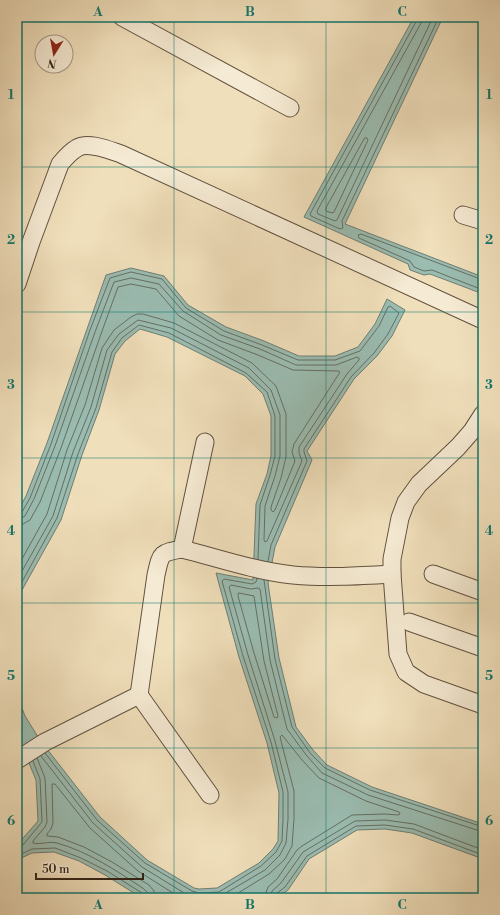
<svg xmlns="http://www.w3.org/2000/svg" width="500" height="915" font-family="'Libre Bodoni',serif">
	<style>
		.water { fill: #9abcb1; stroke: #707e73 }
		.lines { fill: none; stroke-linecap: round; stroke-linejoin: round }
		.shore { stroke: #666f63; stroke-width: 1 }
		.minor-casing { stroke: #61513e; stroke-width: 19 }
		.minor { stroke: #f5ead3; stroke-width: 17 }
		.grid { fill: none; stroke: #0f766e; stroke-width: 1; stroke-opacity: 0.55 }
		.neatline { fill: none; stroke: #0f766e; stroke-width: 1.5 }
		.grid-label { font-size: 13px; text-anchor: middle; font-weight: bold; fill: #0f766e }
	</style>
	<rect width="100%" height="100%" fill="#f0dfbb"/>
	<filter id="stains"><feTurbulence type="fractalNoise" baseFrequency=".005" numOctaves="4"/><feColorMatrix values="0 0 0 0 .2 0 0 0 0 .09 0 0 0 0 .02 0 0 0 .5 -.17"/></filter>
	<radialGradient id="worn" r=".72"><stop offset=".6" stop-color="#630" stop-opacity="0"/><stop offset="1" stop-color="#630" stop-opacity=".3"/></radialGradient>
	<g class="water">
		<polygon points="414,17 443,17 345,224 483,277 483,294 430,274 424,275 410,270 408,264 304,217"/>
		<polygon points="131,268 164,276 188,305 226,327 264,341 299,356 335,356 358,347 375,324 387,299 405,310 392,336 377,356 354,379 307,451 312,460 275,547 268,583 279,658 296,727 313,750 327,765 372,787 483,824 483,859 412,833 385,829 357,830 309,859 288,890 277,898 142,898 105,875 79,861 54,852 32,853 17,860 17,845 38,821 36,780 24,751 17,741 17,695 25,716 40,740 100,817 147,860 194,888 199,889 217,888 259,863 273,849 278,841 279,793 267,743 239,657 216,573 253,580 256,504 267,474 271,456 271,416 263,394 245,376 167,337 140,329 125,341 115,354 99,410 82,455 61,520 17,599 17,513 26,496 47,443 106,275"/>
	</g>
	<g class="lines">
		<g class="shore">
			<polyline points="417,17 417,20 310,214 311,216 340,229 343,228 342,221 439,17"/>
			<polyline points="422,17 421,23 317,211 318,214 335,221 337,220 433,17"/>
			<polygon points="365,138 367,138 368,140 334,212 332,213 326,211 326,208"/>
			<polyline points="483,280 361,234 358,235 359,238 410,261 414,267 424,271 432,270 483,290"/>
			<polyline points="17,514 22,512 30,498 51,444 90,330 110,278 131,272 162,279 186,308 224,331 262,345 298,360 335,360 360,351 379,326 388,307 390,306 399,313 388,334 374,353 351,377 304,449 304,452 307,461 271,545 268,561"/>
			<polyline points="17,519 21,518 25,516 34,499 55,446 95,332 114,282 131,278 159,284 183,311 221,335 260,349 296,365 336,365 357,357 359,358 359,360 347,374 299,447 299,453 302,461 267,541 265,542 264,540 265,506 275,476 280,456 280,415 271,390 249,368 171,328 138,320 119,334 107,350 91,407 73,452 53,516 17,580"/>
			<polyline points="17,525 23,524 30,520 40,502 61,448 101,334 118,287 131,284 156,289 179,316 218,340 258,355 293,370 338,371 340,372 294,444 292,452 295,461 275,510 273,512 271,510 271,507 281,478 286,457 286,414 276,386 252,363 174,323 143,314 137,314 131,317 114,330 102,348 85,405 67,450 47,514 17,568"/>
			<polyline points="264,580 275,659 292,727 310,753 325,768 370,790 483,827"/>
			<polyline points="17,591 57,518 78,454 96,408 112,352 122,338 139,325 169,333 246,373 267,392 275,416 275,456 270,475 260,505 258,559"/>
			<polygon points="239,593 254,596 264,661 278,716 277,718 274,717 254,653 238,596"/>
			<polyline points="45,753 97,820 145,863 192,891 199,893 219,892 261,866 276,852 282,841 283,819 283,792 271,742 243,656 222,581 224,579 252,584 256,582 257,578"/>
			<polyline points="41,756 93,823 142,867 189,896 199,898 219,897 265,870 280,855 286,843 288,819 288,792 275,741 248,655 229,587 231,585 251,589 258,588 260,589 270,660 287,729 307,756 322,773 368,795 483,832"/>
			<path d="M37,758L45,778L47,822L45,827L33,841V843C40,845 49,841 57,843C89,852 117,871 144,889L148,893L149,898"/>
			<polyline points="17,847 22,846 42,822 40,779 33,761"/>
			<polyline points="17,856 32,849 55,848 81,858 107,871 142,893 144,898"/>
			<polyline points="155,898 154,891 149,885 112,862 84,847 58,837 47,836 47,834 51,829 53,823 52,784 55,784 90,828 138,871 181,898"/>
			<polyline points="230,898 269,874 285,859 292,846 294,819 294,791 280,737 282,735 302,760 319,778 366,801 399,812 400,814 398,815 385,814 352,815 302,846 297,850 277,879 268,887 264,898"/>
			<polyline points="270,898 272,891 281,883 303,852 355,821 385,820 414,824 483,850"/>
			<polyline points="275,898 276,894 285,887 307,856 356,826 385,825 413,829 483,855"/>
		</g>
		<g class="minor-casing">
			<g id="minor">
				<polyline points="122,17 290,108"/>
				<polyline points="463,215 483,221"/>
				<path d="M17,284L31,242L60,164C65,158 70,152 77,148C88,141 109,150 121,154L483,320"/>
				<polyline points="483,414 472,431 458,447 419,484 406,502 400,518 392,559 392,574 398,654 406,672 424,684 483,705"/>
				<path d="M205,442L182,549C160,553 161,553 156,575L139,695L210,795"/>
				<path d="M182,549C218,558 255,571 293,575C326,578 359,576 392,574"/>
				<polyline points="433,574 483,592"/>
				<polyline points="409,622 483,648"/>
				<polyline points="17,760 45,742 139,695"/>
			</g>
		</g>
		<use href="#minor" class="minor"/>
	</g>
	<path class="grid" d="M174,17V898M326,17V898M17,167H483M17,312H483M17,458H483M17,603H483M17,748H483"/>
	<rect width="500" height="915" fill="none" stroke="#f0dfbb" stroke-width="44"/>
	<g transform="translate(54 54) rotate(191)"><circle r="19" fill="#f5ead3" stroke="#a79a87"/>
	<path d="M0-3L7 15L0 10L-7 15Z" fill="#8f2418"/>
	<text y="-6" font-size="11" font-weight="bold" text-anchor="middle" fill="#312215">N</text>
	</g>
	<path d="M36 873v6h107v-6" fill="none" stroke="#312215" stroke-width="2"/>
	<text x="42" y="873" font-size="12" fill="#312215" stroke="#f5ead3" stroke-width="3" paint-order="stroke">50 m</text>
	<rect x="22" y="22" width="456" height="871" class="neatline"/>
	<g class="grid-label">
		<text x="98" y="16">A</text>
		<text x="250" y="16">B</text>
		<text x="402" y="16">C</text>
		<text x="11" y="99">1</text>
		<text x="489" y="99">1</text>
		<text x="11" y="244">2</text>
		<text x="489" y="244">2</text>
		<text x="11" y="389">3</text>
		<text x="489" y="389">3</text>
		<text x="11" y="535">4</text>
		<text x="489" y="535">4</text>
		<text x="11" y="680">5</text>
		<text x="489" y="680">5</text>
		<text x="11" y="825">6</text>
		<text x="489" y="825">6</text>
		<text x="98" y="909">A</text>
		<text x="250" y="909">B</text>
		<text x="402" y="909">C</text>
	</g>
	<rect width="100%" height="100%" filter="url(#stains)"/>
	<rect width="100%" height="100%" fill="url(#worn)"/>
</svg>
